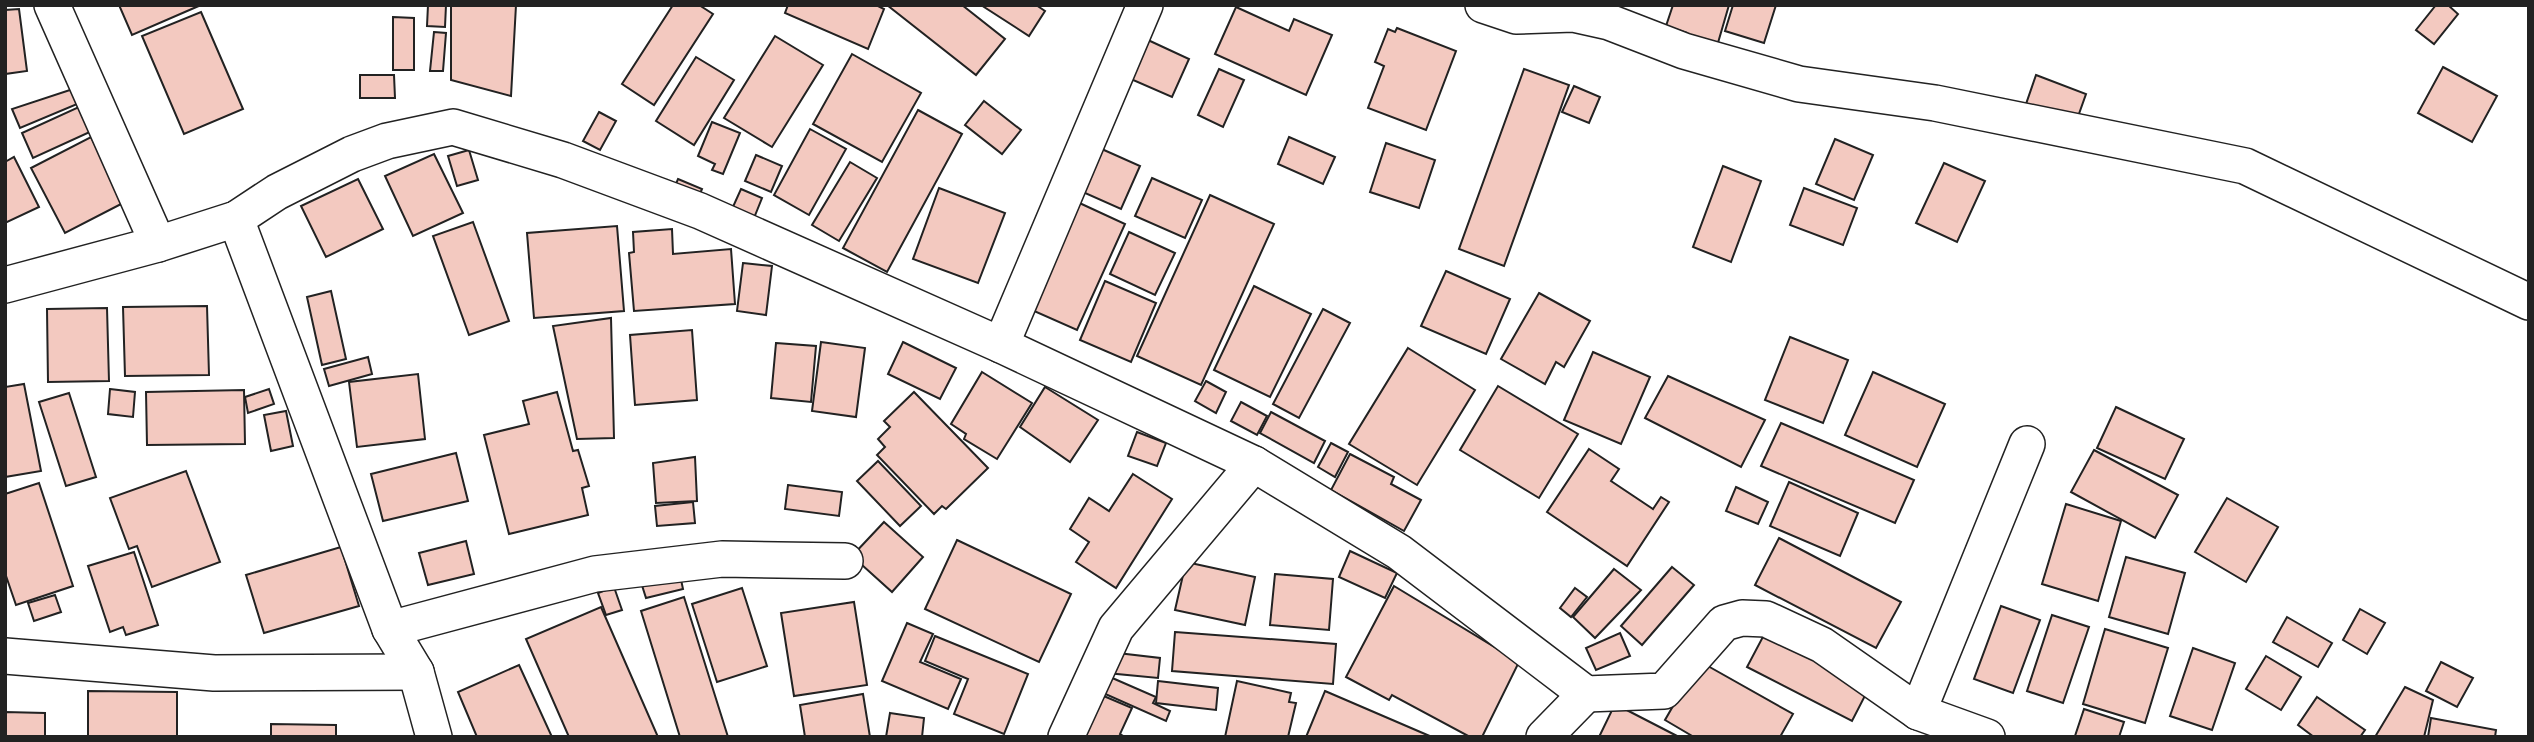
<svg xmlns="http://www.w3.org/2000/svg" width="2534" height="742" font-family="Raleway,sans-serif">
	<style>
		.building { fill: #f3c9c0; stroke: #222; stroke-width: 2 }
		.lines { fill: none; stroke-linecap: round; stroke-linejoin: round }
		.street-casing { stroke: #222; stroke-width: 38 }
		.street { stroke: #fff; stroke-width: 35 }
	</style>
	<rect width="100%" height="100%" fill="#fff"/>
	<g class="building">
		<polygon points="119,5 201,5 132,35"/>
		<polygon points="428,5 446,5 445,27 427,26"/>
		<polygon points="451,5 516,5 511,96 451,80"/>
		<polygon points="673,5 699,5 713,14 654,105 622,84"/>
		<polygon points="788,5 876,5 884,9 868,49 785,13"/>
		<polygon points="887,5 962,5 1005,39 976,75"/>
		<polygon points="981,5 1036,5 1045,11 1029,36"/>
		<polygon points="1673,5 1729,5 1715,53 1684,44 1687,33 1666,26"/>
		<polygon points="1733,5 1776,5 1764,43 1725,31"/>
		<polygon points="2436,5 2448,5 2458,14 2434,44 2416,30"/>
		<polygon points="1236,7 1289,31 1294,19 1332,35 1306,95 1215,54"/>
		<polygon points="19,9 27,71 5,74 5,10"/>
		<polygon points="201,12 243,109 184,134 142,36"/>
		<polygon points="393,17 414,18 414,70 393,70"/>
		<polygon points="1397,28 1456,51 1426,130 1368,108 1384,66 1375,62 1388,29 1395,32"/>
		<polygon points="434,32 446,33 443,71 430,71"/>
		<polygon points="1135,34 1189,59 1172,97 1117,73"/>
		<polygon points="775,36 823,65 772,147 724,118"/>
		<polygon points="852,54 921,93 882,162 813,124"/>
		<polygon points="696,57 734,80 694,145 656,121"/>
		<polygon points="2443,67 2497,96 2472,142 2418,113"/>
		<polygon points="1219,69 1244,80 1223,127 1198,115"/>
		<polygon points="1524,69 1569,85 1504,266 1459,249"/>
		<polygon points="360,75 394,75 395,98 360,98"/>
		<polygon points="2036,75 2086,94 2075,125 2025,107"/>
		<polygon points="1574,86 1600,97 1589,123 1562,112"/>
		<polygon points="76,88 82,102 20,128 12,109"/>
		<polygon points="984,101 1021,130 1002,154 965,125"/>
		<polygon points="81,106 92,131 33,158 22,133"/>
		<polygon points="918,110 962,134 887,272 843,248"/>
		<polygon points="599,112 616,121 600,150 583,141"/>
		<polygon points="712,122 740,133 723,174 712,170 715,164 698,156"/>
		<polygon points="810,129 846,149 809,215 774,195"/>
		<polygon points="91,137 125,202 65,233 31,168"/>
		<polygon points="1289,137 1335,157 1323,184 1278,164"/>
		<polygon points="1835,139 1873,155 1854,200 1816,184"/>
		<polygon points="1086,142 1140,166 1121,209 1067,185"/>
		<polygon points="1386,143 1435,160 1419,208 1370,192"/>
		<polygon points="469,150 478,180 457,186 448,156"/>
		<polygon points="434,154 463,213 413,236 385,176"/>
		<polygon points="756,155 782,166 771,192 745,181"/>
		<polygon points="14,157 39,207 5,223 5,162"/>
		<polygon points="850,162 877,178 839,241 812,225"/>
		<polygon points="1944,163 1985,181 1957,242 1916,223"/>
		<polygon points="1723,166 1761,181 1731,262 1693,247"/>
		<polygon points="1152,178 1202,200 1185,238 1135,216"/>
		<polygon points="358,179 383,229 326,257 301,206"/>
		<polygon points="678,179 702,189 696,203 672,193"/>
		<polygon points="939,188 1005,213 978,283 913,259"/>
		<polygon points="1804,188 1857,208 1843,245 1790,225"/>
		<polygon points="741,189 762,198 754,218 732,209"/>
		<polygon points="1210,195 1274,224 1201,385 1137,356"/>
		<polygon points="1073,200 1125,224 1077,330 1025,307"/>
		<polygon points="473,222 509,321 469,335 433,236"/>
		<polygon points="617,226 624,311 534,318 527,233"/>
		<polygon points="672,229 673,254 731,249 735,304 634,311 629,253 634,252 633,232"/>
		<polygon points="1129,232 1175,253 1155,295 1110,274"/>
		<polygon points="743,263 772,266 766,315 737,311"/>
		<polygon points="1446,271 1510,299 1486,354 1421,326"/>
		<polygon points="1105,281 1156,303 1131,362 1080,340"/>
		<polygon points="1254,286 1311,314 1270,397 1214,370"/>
		<polygon points="331,291 346,359 322,365 307,297"/>
		<polygon points="1539,293 1590,321 1564,367 1556,362 1545,384 1501,359"/>
		<polygon points="207,306 209,375 125,376 123,307"/>
		<polygon points="107,308 109,381 48,382 47,309"/>
		<polygon points="1323,309 1350,323 1299,418 1273,404"/>
		<polygon points="611,318 614,438 577,439 553,326"/>
		<polygon points="692,330 697,400 635,405 630,335"/>
		<polygon points="1790,337 1848,360 1823,423 1765,400"/>
		<polygon points="821,342 865,348 856,417 812,411"/>
		<polygon points="903,342 956,368 940,399 888,374"/>
		<polygon points="776,343 816,346 811,402 771,398"/>
		<polygon points="1408,348 1475,390 1417,485 1349,444"/>
		<polygon points="1593,352 1650,377 1621,444 1564,420"/>
		<polygon points="368,357 372,374 329,386 324,369"/>
		<polygon points="982,372 1032,403 997,459 964,439 966,434 951,424"/>
		<polygon points="1873,372 1945,404 1917,467 1845,435"/>
		<polygon points="418,374 425,439 357,447 349,382"/>
		<polygon points="1668,376 1765,420 1741,467 1645,418"/>
		<polygon points="1206,381 1226,392 1216,413 1195,401"/>
		<polygon points="24,384 41,471 5,477 5,387"/>
		<polygon points="1498,386 1578,434 1539,498 1460,450"/>
		<polygon points="1045,387 1098,420 1070,462 1020,427"/>
		<polygon points="110,389 135,392 133,417 108,414"/>
		<polygon points="269,389 274,404 248,413 245,397"/>
		<polygon points="244,390 245,444 147,445 146,392"/>
		<polygon points="557,392 573,451 578,450 589,486 582,488 588,515 509,534 484,435 529,424 523,401"/>
		<polygon points="914,392 988,468 946,509 942,506 934,514 877,455 885,447 878,439 890,427 884,421"/>
		<polygon points="69,393 96,477 66,486 39,402"/>
		<polygon points="1241,402 1267,416 1257,435 1231,421"/>
		<polygon points="2116,407 2184,439 2165,479 2097,448"/>
		<polygon points="286,411 293,446 271,451 264,415"/>
		<polygon points="1271,412 1325,441 1314,463 1260,433"/>
		<polygon points="1781,423 1914,480 1895,523 1761,466"/>
		<polygon points="1137,432 1166,443 1157,466 1128,456"/>
		<polygon points="1331,443 1348,452 1335,477 1318,467"/>
		<polygon points="1589,449 1619,469 1611,481 1653,509 1661,497 1669,502 1627,566 1547,512"/>
		<polygon points="2094,450 2178,495 2155,538 2071,492"/>
		<polygon points="456,453 468,501 383,521 371,474"/>
		<polygon points="1350,454 1394,477 1391,484 1421,500 1404,531 1331,490"/>
		<polygon points="695,457 697,501 656,503 653,463"/>
		<polygon points="878,461 921,506 900,526 857,481"/>
		<polygon points="186,471 220,562 152,587 137,546 129,549 110,498"/>
		<polygon points="1133,474 1172,499 1116,588 1076,562 1089,542 1070,529 1089,498 1109,511"/>
		<polygon points="1789,482 1858,513 1840,556 1770,526"/>
		<polygon points="39,483 73,586 16,605 5,573 5,494"/>
		<polygon points="788,485 842,492 839,516 785,509"/>
		<polygon points="1736,487 1768,502 1758,524 1726,511"/>
		<polygon points="2227,498 2278,527 2246,582 2195,552"/>
		<polygon points="693,502 695,523 657,526 655,506"/>
		<polygon points="2066,504 2121,521 2098,601 2042,584"/>
		<polygon points="884,522 923,557 892,592 852,556"/>
		<polygon points="1779,538 1901,602 1876,648 1755,585"/>
		<polygon points="957,540 1071,594 1039,662 925,609"/>
		<polygon points="466,541 474,574 428,585 419,553"/>
		<polygon points="341,547 359,606 264,633 246,575"/>
		<polygon points="1350,551 1397,573 1385,598 1339,577"/>
		<polygon points="134,552 158,625 126,635 123,627 110,632 88,566"/>
		<polygon points="2126,557 2185,573 2168,634 2109,617"/>
		<polygon points="1186,562 1255,577 1245,625 1175,610"/>
		<polygon points="1672,567 1694,585 1642,645 1621,626"/>
		<polygon points="1614,569 1641,590 1595,638 1573,617"/>
		<polygon points="679,570 683,589 646,598 640,579"/>
		<polygon points="1275,574 1333,579 1329,630 1270,625"/>
		<polygon points="1394,586 1519,662 1482,737 1470,737 1392,695 1389,700 1346,677"/>
		<polygon points="614,587 622,610 606,615 598,593"/>
		<polygon points="742,588 767,666 717,682 692,604"/>
		<polygon points="1575,588 1587,597 1571,617 1560,608"/>
		<polygon points="55,595 61,612 34,621 28,603"/>
		<polygon points="684,597 728,737 680,737 641,611"/>
		<polygon points="854,602 867,685 794,696 781,613"/>
		<polygon points="2001,606 2040,620 2013,693 1974,679"/>
		<polygon points="601,607 658,737 569,737 526,639"/>
		<polygon points="2360,609 2385,623 2367,654 2343,640"/>
		<polygon points="2052,615 2089,627 2063,703 2027,691"/>
		<polygon points="2287,617 2332,643 2318,667 2273,642"/>
		<polygon points="907,623 933,634 920,662 961,679 948,709 882,681"/>
		<polygon points="2105,629 2168,648 2145,723 2083,704"/>
		<polygon points="1766,631 1871,684 1852,721 1747,667"/>
		<polygon points="1175,632 1336,644 1333,684 1172,671"/>
		<polygon points="1620,633 1630,656 1596,670 1586,648"/>
		<polygon points="935,636 1028,674 1004,734 954,714 968,679 925,661"/>
		<polygon points="2193,648 2235,663 2212,730 2170,716"/>
		<polygon points="1109,652 1160,658 1158,678 1107,673"/>
		<polygon points="2266,656 2301,677 2281,710 2246,689"/>
		<polygon points="1699,661 1793,714 1780,737 1694,737 1665,720"/>
		<polygon points="2441,662 2473,678 2457,707 2426,691"/>
		<polygon points="519,665 552,737 477,737 458,692"/>
		<polygon points="1110,677 1156,697 1153,703 1170,711 1166,721 1103,693"/>
		<polygon points="1158,681 1218,688 1216,710 1156,703"/>
		<polygon points="1237,681 1291,693 1289,702 1296,703 1288,737 1225,737"/>
		<polygon points="2405,687 2433,700 2424,737 2375,737"/>
		<polygon points="88,691 177,692 177,737 88,737"/>
		<polygon points="1325,691 1432,737 1306,737"/>
		<polygon points="863,694 870,737 805,737 800,705"/>
		<polygon points="1099,694 1132,708 1120,734 1125,737 1081,737"/>
		<polygon points="2317,697 2365,730 2360,737 2314,737 2298,725"/>
		<polygon points="1615,704 1679,737 1599,737"/>
		<polygon points="2084,709 2124,722 2119,737 2075,736"/>
		<polygon points="5,712 45,713 45,737 5,737"/>
		<polygon points="890,713 924,718 922,737 886,737"/>
		<polygon points="2431,718 2496,730 2495,737 2428,737"/>
		<polygon points="271,724 336,725 336,737 271,737"/>
	</g>
	<g class="lines">
		<g class="street-casing">
			<g id="street">
				<polyline points="52,5 158,244"/>
				<polyline points="1483,5 1516,16 1573,14 1609,22 1684,51 1799,84 1935,103 2245,166 2529,302"/>
				<polyline points="236,219 390,629 416,672 434,737"/>
				<polyline points="5,285 158,244 236,219 277,192 352,154 387,141 453,127 563,160 700,211 1001,345 1254,464 1399,552 1586,694 1664,691 1724,623 1742,618 1766,619 1822,645 1918,712 1987,737"/>
				<polyline points="1001,345 1145,5"/>
				<polyline points="390,629 595,574 722,559 845,561"/>
				<polyline points="5,656 214,673 416,672"/>
				<polyline points="1918,712 2027,444"/>
				<polyline points="1066,737 1116,628 1254,464"/>
				<polyline points="1544,737 1586,694"/>
			</g>
		</g>
		<use href="#street" class="street"/>
	</g>
	<rect width="2534" height="742" fill="none" stroke="#222222" stroke-width="14"/>
</svg>
